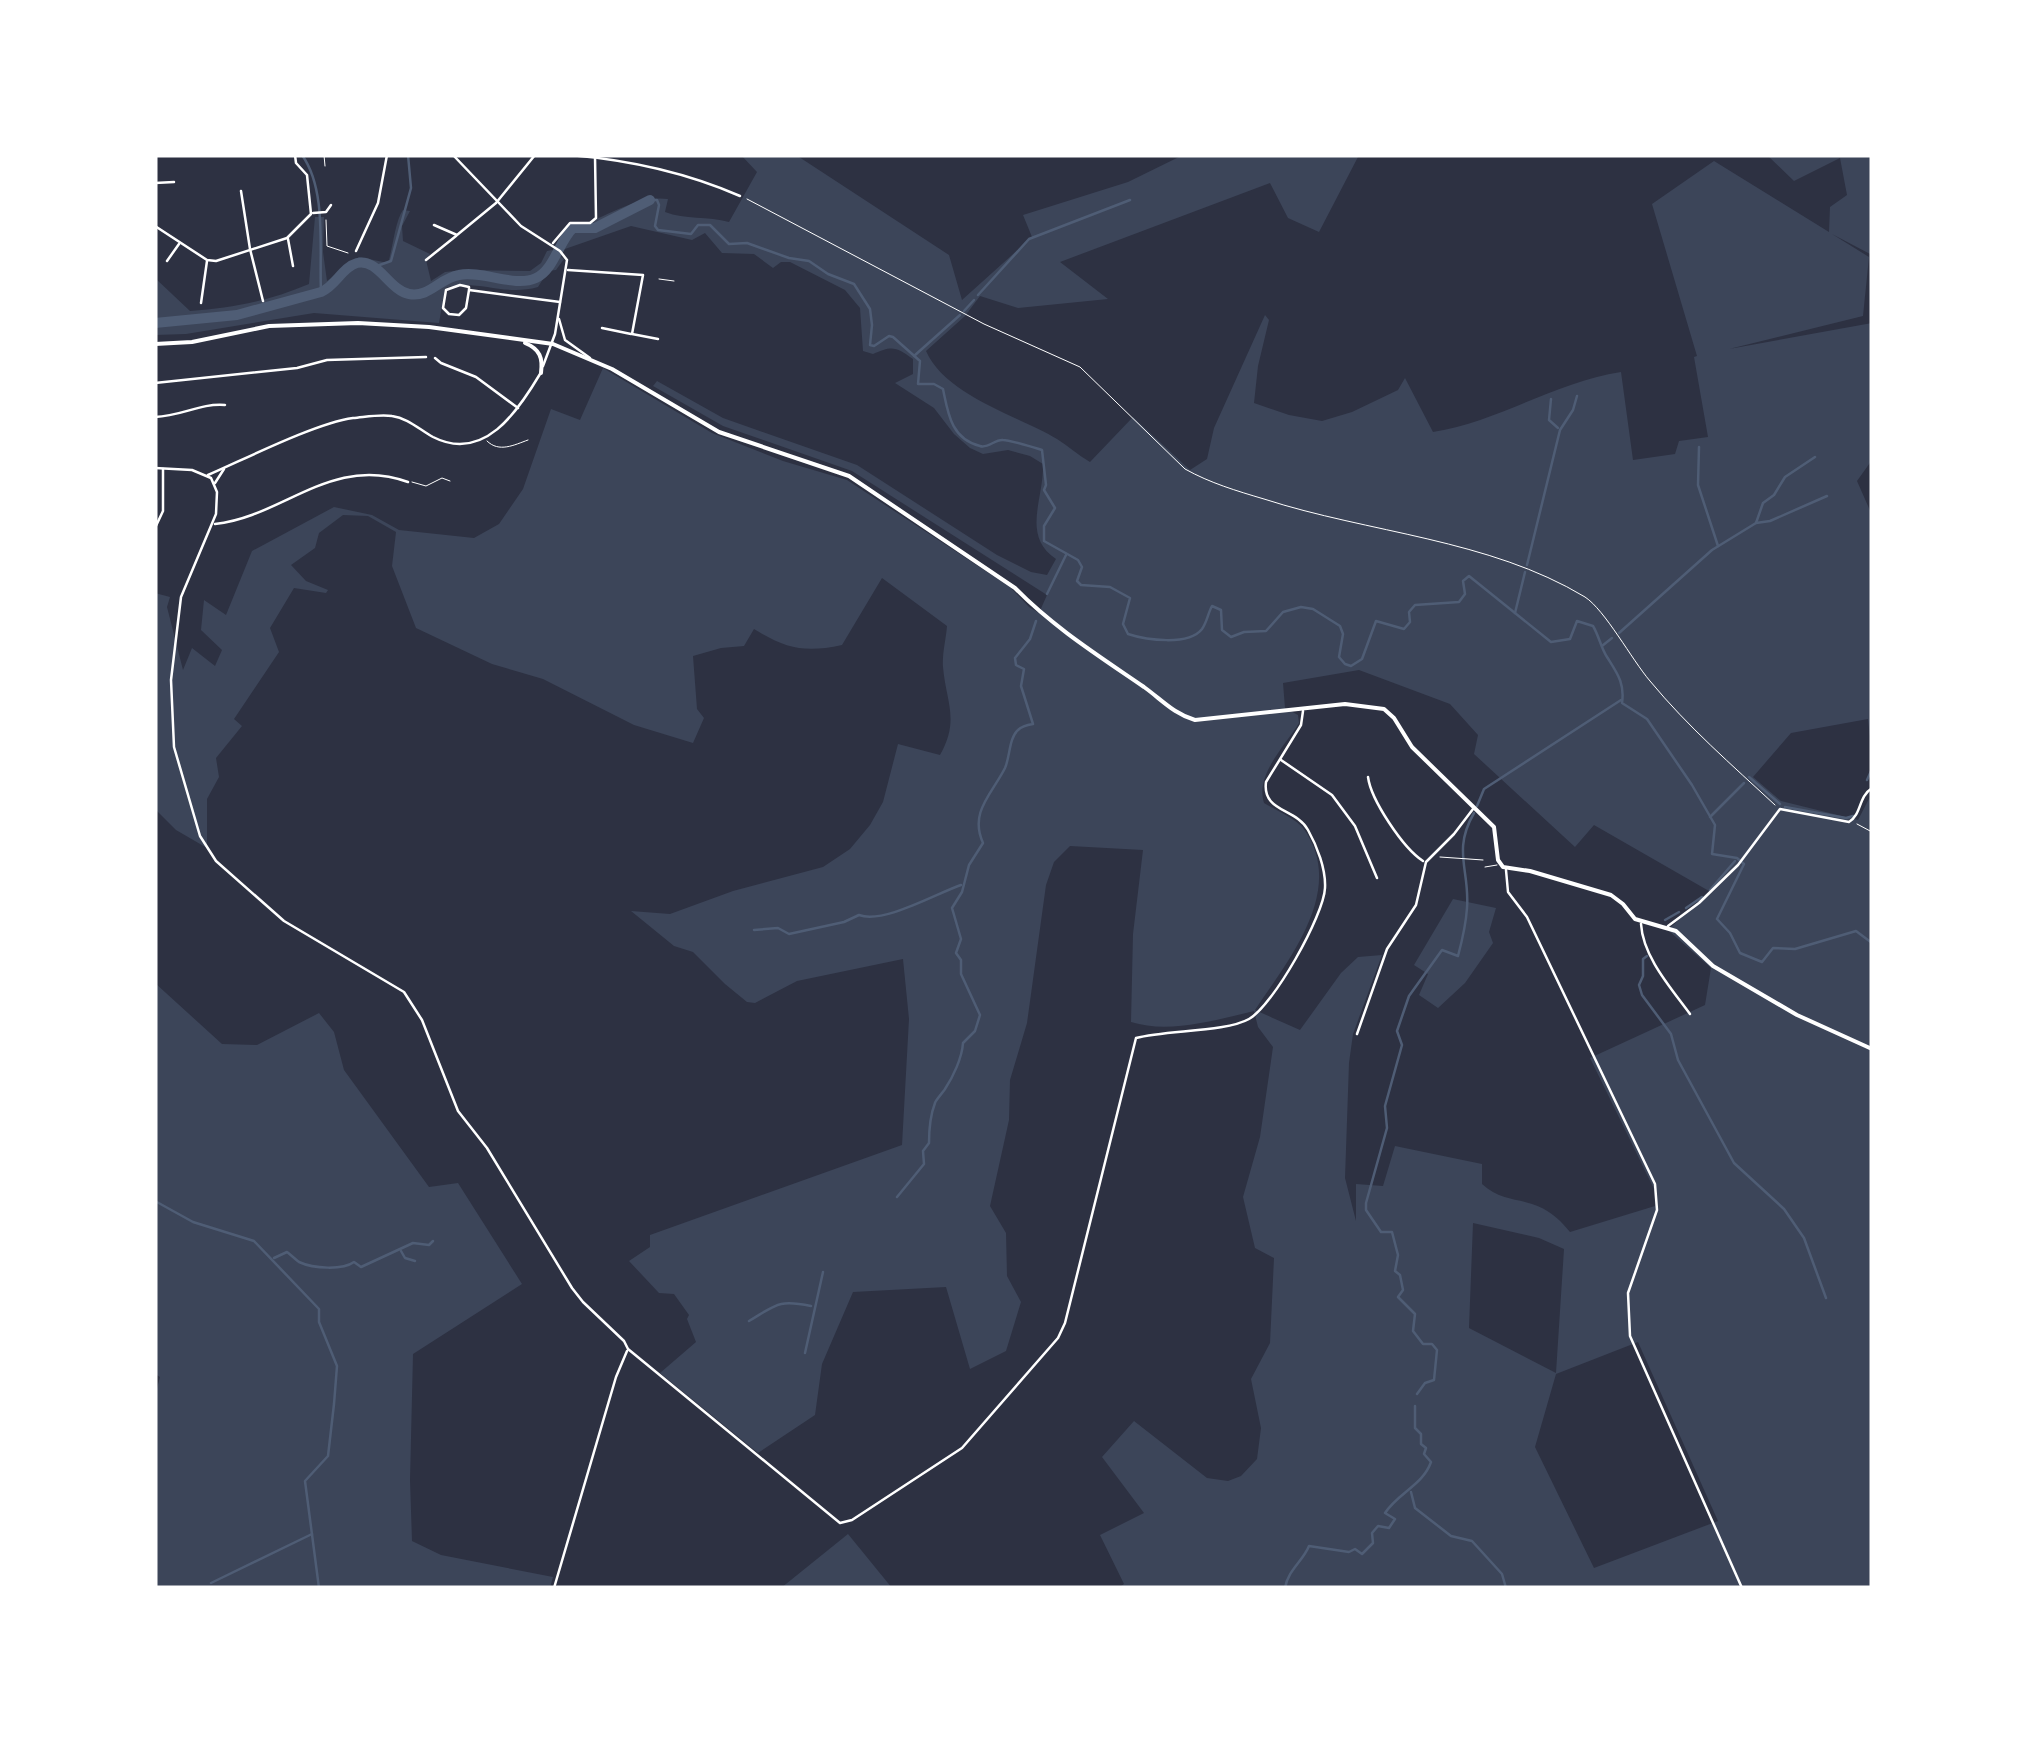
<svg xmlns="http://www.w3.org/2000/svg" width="2027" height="1743" font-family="Rubik,sans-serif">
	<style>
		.green { fill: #3c4559; fill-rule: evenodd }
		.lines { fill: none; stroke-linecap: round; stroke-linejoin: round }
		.stream { stroke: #4f5d75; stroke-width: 2.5 }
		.river { stroke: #4f5d75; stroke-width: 10 }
		.path { stroke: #fff; stroke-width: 1 }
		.service { stroke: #fff; stroke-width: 1 }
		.minor { stroke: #fff; stroke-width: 2.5 }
		.secondary { stroke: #fff; stroke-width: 4 }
	</style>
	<rect width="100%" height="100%" fill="#2d3142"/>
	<g class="green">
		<path d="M741,155H796L949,255L962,300L1032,237L1023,215L1128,182L1183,155H1359L1319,232L1288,218L1270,183L1060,262L1108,299L1018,308L980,296L965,316L926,351C945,395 1018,416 1057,439C1068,446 1078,455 1090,462L1133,417L1190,470L1207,459L1214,428L1265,315L1269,320L1258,366L1254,403L1289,415L1322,421L1352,412L1398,390L1405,378L1433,432C1498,422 1555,382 1621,372L1633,460L1675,454L1679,441L1708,437L1694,357L1697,356L1652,204L1714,161L1829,232L1830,207L1847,195L1840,158L1794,181L1767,155H1872V255L1832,234L1869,257L1863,316L1729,349L1872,323V460L1857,481L1872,515V755L1868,719L1791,733L1753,777L1781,801L1858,820L1872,793V1588H1118L1124,1584L1100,1535L1144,1513L1102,1457L1134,1421L1207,1478L1228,1481L1241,1476L1257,1459L1261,1428L1251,1379L1270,1343L1274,1258L1255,1248L1243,1197L1260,1137L1273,1047L1258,1027L1254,1011C1216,1020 1169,1034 1131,1022L1133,934L1143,850L1070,846L1054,862L1046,885L1027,1023L1010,1080L1009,1120L990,1206L1006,1233L1007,1276L1021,1302L1006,1351L970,1369L946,1287L853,1292L822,1364L815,1415L758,1453L660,1373L696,1342L687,1319L689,1315L674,1294L659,1293L629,1261L650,1247V1235L902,1145L909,1019L903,959L797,981L755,1003L747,1002L725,984L693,952L674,946L631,911L670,914L733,891L823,867L850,849L870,825L883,802L898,744L940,755C960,720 946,702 943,667C942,654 946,639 947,626L882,578L842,645C805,653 786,649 754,629L744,646L721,648L693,656L697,709L704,718L693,743L634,725L543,679L492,664L416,628L392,566L396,532L368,516L343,515L319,533L315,548L291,565L306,581L328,590L326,593L294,588L270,628L279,652L234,719L242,726L216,758L219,777L207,799V848L176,830L155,809V593L170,597L167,607L183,670L192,648L215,666L222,650L201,630L204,600L226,615L252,551L334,507L372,515L399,530L474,538L499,524L523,489L551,409L580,420L603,368L712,433L783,461L847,480L1010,587L1029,607L1039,613L1047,595L852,471L723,426L653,386L657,381L723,418L857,465L997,555L1031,572L1047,575L1056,559C1021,535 1044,500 1043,464L1030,456L1008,450L983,454L970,448L954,434L934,408L895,383L913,374V359C897,347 892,345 873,354L863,351L860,308L845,290L790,262H781L773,268L754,254L722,253L705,233L692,240L631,226L565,249L557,245L568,229C602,221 635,194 668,199L665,212C685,220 708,216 729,222L757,172ZM1359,670L1450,704L1478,735L1474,754L1575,847L1594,825L1709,891L1668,930L1711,968L1705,1005L1590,1058L1654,1189L1655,1206L1570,1232C1536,1189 1510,1210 1482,1184V1164L1395,1146L1383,1186L1356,1184V1221L1345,1178L1349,1063L1353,1034L1382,955L1358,957L1341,973L1300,1030L1255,1010C1288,960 1348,889 1303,828C1295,818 1275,810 1264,803C1255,775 1285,746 1299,723L1298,715L1285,708L1283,683ZM1473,1223L1539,1238L1564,1249L1556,1373L1469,1328ZM1638,1342L1718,1521L1594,1568L1535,1447L1556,1374Z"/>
		<path d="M403,210L410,211L402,226L403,241L430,254L426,260L431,281L445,272L463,270L530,271L541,263L547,251L552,250L564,259L556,270L548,271L538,287C503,297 476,278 445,288L439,323L314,313L186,334L155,335V278L190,311C233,308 269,301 309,284L315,217H324L323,252L327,281L359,257L388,263C393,248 395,221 403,210Z"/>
		<polygon points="1453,899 1496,908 1489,932 1493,943 1465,983 1438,1008 1419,995 1428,974 1414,965"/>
		<polygon points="155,983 222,1044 257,1045 319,1013 334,1032 344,1070 429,1187 458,1183 522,1284 413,1354 410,1480 412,1541 441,1555 553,1577 550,1588 155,1588 155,1396 160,1377 155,1374"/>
		<polygon points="848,1534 892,1588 781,1588"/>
	</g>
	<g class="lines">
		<g class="stream">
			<path d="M302,155C327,190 319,249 321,292"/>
			<path d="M650,200H657L659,205L655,226L658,230L691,234L698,225H710L729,244L747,243L789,258L809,261L828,274L854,284L870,309L872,325L870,345L874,346L889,336L893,337L920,361L918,384H934L943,389C948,413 951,439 980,446C988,449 995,439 1003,440C1009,440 1036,448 1042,450L1046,485L1044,490L1055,508L1044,526V541L1078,560L1082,567L1077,581L1081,585L1110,587L1130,598L1123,624L1128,634C1146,640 1189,646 1202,629C1207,622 1208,613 1212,606L1221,610L1222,630L1231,637L1244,632L1266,631L1283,612L1301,607L1313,609L1340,626L1343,634L1339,657L1345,664L1351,666L1362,659L1376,621L1404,629L1410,622L1409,612L1415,605L1459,602L1465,594L1463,581L1469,576L1551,642L1570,639L1577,621L1593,626C1599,636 1601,648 1607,657C1617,673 1625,683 1622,703L1647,719L1692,785L1715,825L1712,854L1737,858L1744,864L1717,919L1730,933L1740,953L1762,962L1773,948L1795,949L1856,931L1872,943"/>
			<polyline points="374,267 391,261 411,188 408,155"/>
			<polyline points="978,295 1029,239 1130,200"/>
			<polyline points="964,311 974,300"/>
			<polyline points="914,356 960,315"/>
			<polyline points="1551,399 1549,420 1558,428"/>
			<polyline points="1699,447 1698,485 1718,546"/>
			<polyline points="1756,523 1770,521 1827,496"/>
			<polyline points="1527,565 1560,430 1573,410 1577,396"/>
			<polyline points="1047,594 1066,555"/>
			<polyline points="1515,613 1525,572"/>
			<polyline points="1619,633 1712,550 1756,523 1763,503 1774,495 1785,477 1815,457"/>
			<polyline points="1602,646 1612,638"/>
			<polyline points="1749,777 1780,804"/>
			<polyline points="1867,780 1872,769"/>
			<polyline points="1477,806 1484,789 1621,700"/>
			<polyline points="1785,807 1846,818 1853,816"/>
			<polyline points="1710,817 1744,783"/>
			<polyline points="1710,890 1735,861"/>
			<polyline points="1686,908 1702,897"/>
			<polyline points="1665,920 1679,912"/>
			<path d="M754,930L778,928L789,934L844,922L859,915C884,924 935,894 961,885"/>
			<polyline points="1647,956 1643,959 1643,976 1639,985 1642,995 1671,1034 1678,1060 1734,1163 1784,1209 1804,1238 1826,1298"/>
			<path d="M897,1197L924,1164L923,1151L929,1143C929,1130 930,1116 935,1103C935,1101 944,1091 945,1089C953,1077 962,1058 963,1043L975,1031L980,1015L961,974V960L956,953L961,939L952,908L962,892L969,865L983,843C969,812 992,794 1005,768C1010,757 1009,738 1018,730C1022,726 1027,725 1033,724L1021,686L1024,669L1016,665L1015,658L1030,639L1036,621"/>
			<polyline points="155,1201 193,1222 254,1241 319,1309 319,1322 337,1366 334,1404 328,1456 305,1481 319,1588"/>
			<polyline points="401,1251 405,1258 415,1261"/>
			<path d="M274,1258L287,1252C291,1255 295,1259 299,1262C314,1269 343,1270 354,1262L361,1267L413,1243L429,1245L433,1241"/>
			<path d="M749,1321C776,1305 778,1299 811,1306"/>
			<polyline points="805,1353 823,1272"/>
			<path d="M1417,1394L1425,1383L1434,1380L1437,1350L1432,1344H1423L1413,1331L1415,1314L1398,1297L1403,1290L1400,1275L1395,1271L1398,1255L1392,1232H1381L1366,1210V1203L1387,1128L1385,1106L1402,1045L1397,1031L1409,996L1442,950L1458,956C1462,941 1466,924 1467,908C1470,870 1452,851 1474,813"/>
			<polyline points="1411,1492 1415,1508 1451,1536 1472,1541 1502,1574 1506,1588"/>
			<polyline points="211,1583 312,1534"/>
			<path d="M1285,1588C1288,1570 1303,1561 1309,1546L1349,1552L1355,1549L1362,1554L1373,1543L1372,1533L1378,1526L1389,1528L1395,1519L1385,1513C1398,1493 1423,1485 1431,1462L1424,1454L1426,1448L1421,1444V1434L1415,1428V1406"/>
		</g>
		<path class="river" d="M155,323L237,315L321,292C336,286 342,267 357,263C378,258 389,290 409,294C429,298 440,278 459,275C483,270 514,288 536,278C554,270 559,241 573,228H595L650,200"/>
		<g class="path">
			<path d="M747,199L984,324L1080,367L1185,469C1210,483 1237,491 1264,499C1369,533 1489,539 1585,597C1605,610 1632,660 1650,681C1688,727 1732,765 1775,805"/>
			<polyline points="326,220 327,246 348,253"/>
			<polyline points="1857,824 1872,832"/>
			<polyline points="1440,857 1483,860"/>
		</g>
		<g class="service">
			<polyline points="324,155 325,166"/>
			<polyline points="659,279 674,281"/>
			<path d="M487,441C499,453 514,445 528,440"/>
			<polyline points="412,482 426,486 442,478 450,481"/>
			<polyline points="1485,867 1497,865"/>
		</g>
		<g class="minor">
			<polyline points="453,155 521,226 560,251 567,260 555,334 543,366"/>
			<path d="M570,155C629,160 685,172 740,196"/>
			<polyline points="155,183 174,182"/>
			<polyline points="241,191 250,249 263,301"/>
			<polyline points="313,213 326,212 331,205"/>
			<polyline points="434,225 457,235 496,203 535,155"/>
			<polyline points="155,226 207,260 216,261 287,238 311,214 307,175 296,163 295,155"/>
			<polyline points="288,239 293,266"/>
			<polyline points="553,243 570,223 590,223 596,218 595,156"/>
			<polyline points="356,251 378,203 387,155"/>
			<polyline points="426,260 456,236"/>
			<polyline points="167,261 179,244"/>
			<polyline points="568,270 643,275 632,334 658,339"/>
			<polyline points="469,290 469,287 460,285 446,290 443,308 449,314 459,315 466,308 469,290 560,302"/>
			<polyline points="201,303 207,261"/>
			<polyline points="559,319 565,340 590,358"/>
			<polyline points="602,328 631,334"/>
			<polyline points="435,358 441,363 476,377 518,408"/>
			<polyline points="155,383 297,368 327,360 426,357"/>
			<path d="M155,417C182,416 200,403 225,405"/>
			<path d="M155,468L192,470L211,478L217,492L216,514L181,597L171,680L174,747L200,836L216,861L284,921L404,992L422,1020L458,1111L487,1148L572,1288L583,1302L624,1341L628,1349L840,1523L852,1520L962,1448L1058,1338L1065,1323L1136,1038C1167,1030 1226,1032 1249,1019C1273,1006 1324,915 1325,888C1326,869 1317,846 1308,830C1296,808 1262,812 1266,782L1301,725L1303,711"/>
			<path d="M208,475C245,459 316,423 353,418C365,417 380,414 392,416C408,418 420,430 433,437C484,463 518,411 540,374"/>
			<polyline points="215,483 224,469"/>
			<path d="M215,524C283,517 332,454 408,482"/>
			<polyline points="155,528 163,511 163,469"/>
			<polyline points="1281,760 1332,795 1355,826 1377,878"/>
			<path d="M1368,777C1371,800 1403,848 1423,861"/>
			<polyline points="1506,870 1508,892 1527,917 1655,1184 1657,1210 1628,1293 1630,1336 1742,1588"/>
			<path d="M1641,924C1643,957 1671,988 1690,1014"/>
			<path d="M1668,926L1699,903L1738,865L1780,809L1849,822C1862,814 1858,797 1872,788"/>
			<polyline points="1357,1034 1387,949 1416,905 1426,862 1454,834 1473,809"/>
			<polyline points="554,1588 616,1377 627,1351"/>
		</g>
		<g class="secondary">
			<path d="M525,343C540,349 543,358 541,373"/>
			<path d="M155,344L192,342L269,326L358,323L429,327L553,344L612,369L719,432L849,476L1015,588C1053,627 1099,656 1144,687C1162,700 1174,714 1195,720L1345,704L1384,709L1394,718L1412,747L1494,827L1498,860L1503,867L1530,871L1611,895L1623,904L1635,919L1676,931L1713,966L1797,1015L1872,1049"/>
		</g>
	</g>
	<rect width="2027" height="1743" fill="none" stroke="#ffffff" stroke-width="315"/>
</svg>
